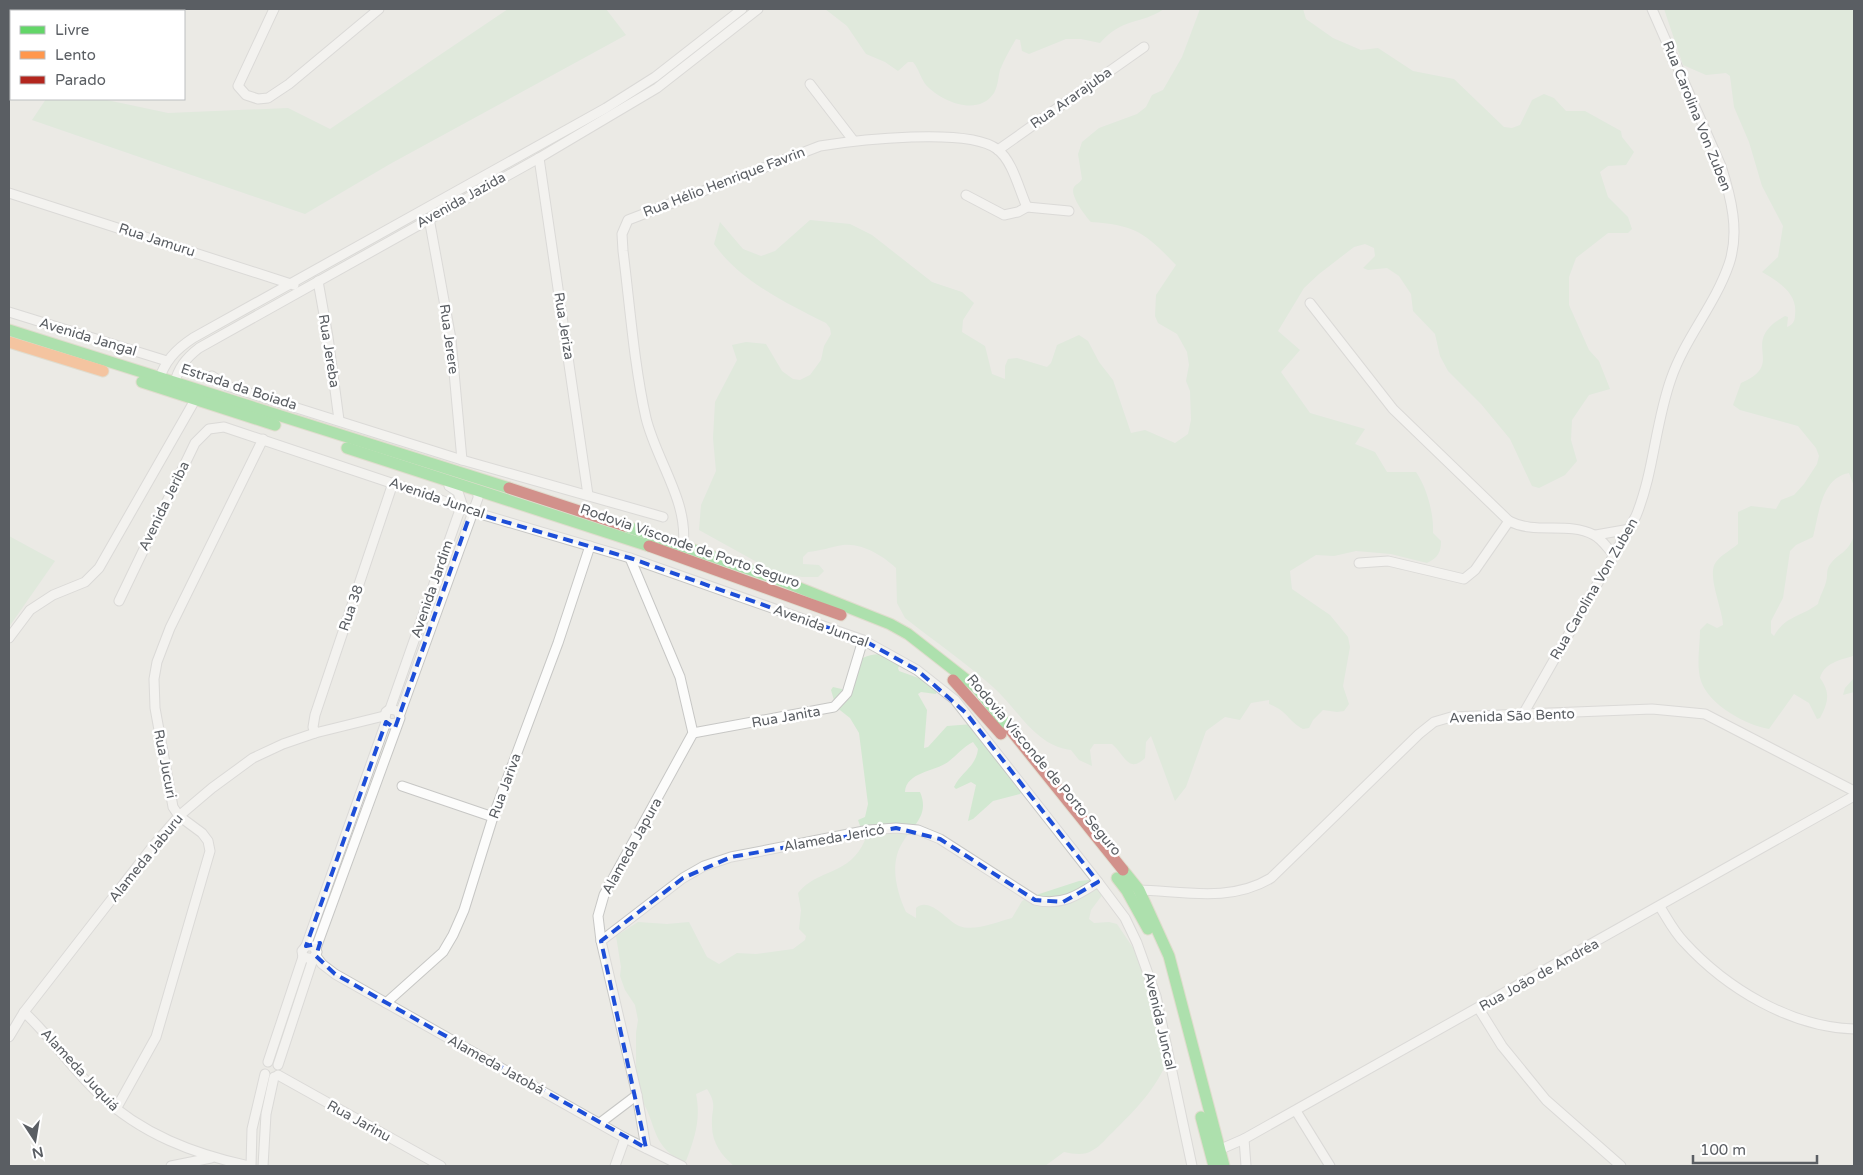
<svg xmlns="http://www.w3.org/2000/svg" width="1863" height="1175" font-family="'Varela Round',sans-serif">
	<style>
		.green { fill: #d2e8d1 }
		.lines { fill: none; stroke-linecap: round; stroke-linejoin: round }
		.street-casing { stroke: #c7c7c5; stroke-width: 11 }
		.fast-casing { stroke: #d3cdb2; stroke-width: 13 }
		.slow-casing { stroke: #d3cdb2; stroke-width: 13 }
		.jam-casing { stroke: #d3cdb2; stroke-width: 13 }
		.street { stroke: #fcfcfb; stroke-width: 9 }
		.fast { stroke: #63d668; stroke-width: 11 }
		.slow { stroke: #ff974d; stroke-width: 11 }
		.jam { stroke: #b3261e; stroke-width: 11 }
		.marked { fill: none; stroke: #1d4ed8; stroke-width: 4; stroke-dasharray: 10 6; stroke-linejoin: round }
		.labels { text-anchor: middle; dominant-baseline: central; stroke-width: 5; stroke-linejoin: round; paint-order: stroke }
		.street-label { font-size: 14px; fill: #5a5e63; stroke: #fff }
	</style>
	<rect width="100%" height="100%" fill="#ebeae5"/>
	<g class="green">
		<polygon points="508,9 606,9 626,35 390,164 305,214 32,120 46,99 102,99 168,113 288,108 330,129"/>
		<path d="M825,9H1164C1140,25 1123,17 1100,43L1081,39H1066L1029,54L1022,51L1020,40L1016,39C1010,49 1004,60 1000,70C998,78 998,86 994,93C978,117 942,102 926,85C921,79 919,69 913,62H908L898,71L885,62L866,54L847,26Z"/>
		<path d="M1200,9H1303L1306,19L1333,38L1361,50L1378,48L1413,71L1454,79L1504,127L1512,128L1520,125L1532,100L1544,94L1554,98L1566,111H1585L1621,131L1622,137L1634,152L1626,165L1608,166L1600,172L1608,197L1628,217L1632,229L1628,233H1608L1576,258L1569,277V305L1589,350L1599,361L1610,389L1589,395L1572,420L1571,440L1577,461L1565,475L1539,488L1532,486L1510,439L1481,404L1448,371L1440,356L1435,334L1413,311L1411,294L1399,276L1387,268L1368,270L1363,268L1375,256L1374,248L1365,244L1354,247L1319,274L1304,288L1278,331L1300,350L1281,372L1310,413L1365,429L1355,444L1375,452L1387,472H1416C1427,488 1434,514 1433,533L1441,541C1441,552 1438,558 1427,563L1391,554L1356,551L1334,556L1316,555L1290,571L1292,589L1330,615L1348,637L1350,647L1343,686L1349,704L1344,711L1337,712L1323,710L1313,720L1309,728L1303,729C1287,720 1288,711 1269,704V700L1251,703L1240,720L1225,717L1206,731L1186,787L1175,801L1151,736L1146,742L1145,758C1128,774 1125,755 1112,744H1094L1090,750L1092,766L1079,760L1071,750C1035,746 1018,709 993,687C965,662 934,641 905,618L897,603L896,568C883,556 863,543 843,545C831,547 820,551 808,552L803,557V564L819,565L824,571L818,577H802L773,571L699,530L701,505L716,471L713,438L715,402L737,360L732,345L746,342L766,344L782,371L793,379L800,380L810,375L821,360L824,346L831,334L830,328L826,323C787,304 739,280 714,244L720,222L743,249L761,256L775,251L810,220L850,224L872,235L932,282L962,292L974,303L963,320L962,332L985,346L992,374L1005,379V366L1008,359L1017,358L1047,367L1051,363L1057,345L1079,335L1088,341L1099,362L1113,380L1131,433L1145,430L1175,443L1188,434L1191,420L1190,391L1186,381L1189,365L1187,352L1177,334L1158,323L1155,316L1156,295L1176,265C1145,233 1136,225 1091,222C1086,217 1069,195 1074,187C1076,184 1080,183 1082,179L1078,154L1082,142L1099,128L1137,114L1146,107L1152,95L1163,90L1182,57Z"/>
		<path d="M1664,9H1854V486L1849,473C1821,478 1819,514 1813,537L1796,545L1790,551L1783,598L1771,621V633L1774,636C1785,616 1801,617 1818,604C1820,595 1824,590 1826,582C1828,576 1826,571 1829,566C1839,551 1846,556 1854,536V651L1853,656C1840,660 1824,663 1820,678C1831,693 1828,703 1820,718L1817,719L1809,703L1794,694L1769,729C1746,725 1709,705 1701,681C1696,666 1700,646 1700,630L1707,623L1717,628L1723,625C1723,610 1706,574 1716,562C1721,555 1731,550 1738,544V512L1751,506L1776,509L1781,500L1794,495L1804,484L1817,464L1819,456L1816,448L1798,426L1740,410L1733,405L1741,383C1781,366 1750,349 1769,328C1773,323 1780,319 1785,316L1788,317L1787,327C1792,325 1795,322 1795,315C1798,293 1779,282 1762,272L1778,257L1783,226L1762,186L1749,142L1734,107L1730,76L1726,73L1706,75L1683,65Z"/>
		<polygon points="9,536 55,561 9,627"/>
		<path d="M879,654L900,665L898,668L899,671L927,681L937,691L936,694L921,692L918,694L927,710L924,748L928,747L947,726L973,724L1024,787L1020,794L993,801L973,819L968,821L976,785L971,782L956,789L954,787C961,772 976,767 978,749L973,742C963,747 957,755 948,762C936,771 906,772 905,792H920C932,820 905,828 897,855C892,873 898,895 906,912L916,918V908C930,896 948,922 959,926C974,932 997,922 1012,918L1022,901L1030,897L1079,881L1089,880L1099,883L1103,894L1091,910L1089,919L1094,923L1109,922L1117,924L1144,964L1168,1059C1157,1088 1135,1110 1113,1132C1107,1137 1101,1146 1093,1150C1084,1156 1074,1154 1064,1152L1045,1166H734C722,1156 712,1143 712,1126C711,1108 718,1106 707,1089L696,1094C701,1119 695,1137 686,1161L683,1162C647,1143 659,1120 636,1093V1033L638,1020L635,1005L625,990L620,976L621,967L616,936L638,922L667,924L689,922L707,957L719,964L737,953L756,954L793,949L805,940L806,936L799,929L801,910L798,893C818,868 850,876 865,840L858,820L865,817L868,804L859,733L850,718L836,707L831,690L833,687L846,690C854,669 853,656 879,654Z"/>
		<polygon points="1854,678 1854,692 1843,695 1845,688"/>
	</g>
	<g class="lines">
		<g class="street-casing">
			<g id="street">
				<polyline points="274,9 238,86 246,95 258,99 268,98 289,84 379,9"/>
				<polyline points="154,11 155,9"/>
				<polyline points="9,51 11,57"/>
				<polyline points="810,84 853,140"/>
				<polyline points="998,150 1144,47"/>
				<polyline points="539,158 588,495"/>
				<polyline points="9,193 294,285"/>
				<polyline points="966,195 1004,215 1018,212 1027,207 1069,211"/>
				<polyline points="429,218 451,339 462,460"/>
				<polyline points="318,281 328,337 339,420"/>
				<path d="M1310,303L1393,409L1509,521C1536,535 1567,521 1594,535C1602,539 1608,549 1614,555"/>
				<polyline points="9,312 167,361"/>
				<polyline points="212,376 227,386 462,460 663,517"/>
				<path d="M158,382C165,361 175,350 193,338L606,108L655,77L742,9"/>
				<path d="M174,385C178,368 186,358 199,348L539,158L657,88L758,9"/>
				<polyline points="1596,535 1630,529"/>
				<path d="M683,546C689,502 656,460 646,418C634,365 630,306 623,251L622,234L628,220L820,146C857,140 968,127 997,149C1013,161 1019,190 1027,207"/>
				<polyline points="630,558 680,677 693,733 604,895 598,916 601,941 637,1095 646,1148"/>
				<polyline points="1359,563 1388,561 1464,579 1475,570 1509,521"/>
				<polyline points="119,601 195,443 209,429 224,427 436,498 460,508 630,558 863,640 917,670 955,700 1098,882 1125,918 1137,943 1156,996 1192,1166"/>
				<polyline points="9,638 30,610 53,595 85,582 99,568 195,400"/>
				<polyline points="390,709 462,504 458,492 449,486"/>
				<polyline points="400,714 478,498 478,491"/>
				<path d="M1522,716L1636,516C1654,472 1655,424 1671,379C1685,338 1715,305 1729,264C1740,232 1731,197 1721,166L1652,9"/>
				<polyline points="315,733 313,727 315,715 393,483"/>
				<polyline points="693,733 834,707 847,693 863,640"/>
				<polyline points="402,786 493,817"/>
				<path d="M1138,890C1182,891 1230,903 1271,878L1419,734L1434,722L1451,717L1652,709L1705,714L1854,791"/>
				<path d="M1660,907C1667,918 1674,932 1684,942C1726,988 1790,1027 1854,1029"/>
				<path d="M601,941L683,878L704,866L731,857L869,830L896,828L918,830L940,839L1035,900C1061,906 1077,896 1098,882"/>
				<polyline points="306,946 386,722"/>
				<polyline points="316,948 400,718 398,711 390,709 386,712 385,719 389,724 396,723"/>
				<polyline points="316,956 322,964 335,974 625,1138 682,1166"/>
				<polyline points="386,1003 443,952 453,935 464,910 493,817 558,643 590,546"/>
				<polyline points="1479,1009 1502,1046 1546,1100 1621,1166"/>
				<path d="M24,1012C51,1037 72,1069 99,1094C141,1134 194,1154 249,1166"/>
				<polyline points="9,1037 24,1012 153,846 179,816 212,788 253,758 283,744 315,733 384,716"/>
				<polyline points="268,1062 303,957"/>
				<polyline points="278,1065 313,959 317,952 313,946 306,946 302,951 303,957 313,959"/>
				<polyline points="278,1075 441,1166"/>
				<polyline points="116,1109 156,1037 210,851 208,841 202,833 179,816 173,807 155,708 154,679 157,662 170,628 263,439"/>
				<polyline points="1296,1111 1330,1166"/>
				<polyline points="600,1123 637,1095"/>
				<polyline points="1244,1139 1246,1166"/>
				<polyline points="1221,1149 1244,1139 1854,796"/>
				<polyline points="171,1166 211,1158"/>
				<polyline points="251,1166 252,1129 265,1074"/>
				<polyline points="263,1166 266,1114 274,1077"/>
				<polyline points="615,1166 625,1138"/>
			</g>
		</g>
		<g class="fast-casing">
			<g id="fast">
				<polyline points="9,330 509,488"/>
				<polyline points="142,382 275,425"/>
				<polyline points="347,448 649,546"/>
				<polyline points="625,526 777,579 890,624 908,634 977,688 1009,728"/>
				<polyline points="1123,870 1139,890 1169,956 1224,1166"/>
				<polyline points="1117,878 1127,891 1148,929"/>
				<polyline points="1201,1117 1214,1166"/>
			</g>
		</g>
		<g class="slow-casing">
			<polyline id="slow" points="9,342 103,371"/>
		</g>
		<g class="jam-casing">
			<g id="jam">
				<polyline points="509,488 625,526"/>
				<polyline points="649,546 841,615"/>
				<polyline points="953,680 1001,734"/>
				<polyline points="1009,728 1123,870"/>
			</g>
		</g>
		<use href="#street" class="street"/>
		<use href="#fast" class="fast"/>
		<use href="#slow" class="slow"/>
		<use href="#jam" class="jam"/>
	</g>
	<path d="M0 0H1863V1175H0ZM471,512L630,558L863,640L917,670L966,713L1098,882L1063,902L1035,900L940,839L896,828L731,857L683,878L601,941L646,1148L335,974L316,956L320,943L306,946L386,722L395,728Z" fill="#ebeae5" fill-opacity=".55" fill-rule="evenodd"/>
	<path class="marked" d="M471,512L630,558L863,640L917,670L966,713L1098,882L1063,902L1035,900L940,839L896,828L731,857L683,878L601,941L646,1148L335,974L316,956L320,943L306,946L386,722L395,728Z"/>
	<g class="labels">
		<g class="street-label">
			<text transform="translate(1071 98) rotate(-35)">Rua Ararajuba</text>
			<text transform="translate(1697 116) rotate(68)">Rua Carolina Von Zuben</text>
			<text transform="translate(724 182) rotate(-21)">Rua Hélio Henrique Favrin</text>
			<text transform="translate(461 200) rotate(-29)">Avenida Jazida</text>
			<text transform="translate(157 240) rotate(18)">Rua Jamuru</text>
			<text transform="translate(564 326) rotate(81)">Rua Jeriza</text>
			<text transform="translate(88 337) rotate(17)">Avenida Jangal</text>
			<text transform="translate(449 339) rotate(82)">Rua Jerere</text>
			<text transform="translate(329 351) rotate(81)">Rua Jereba</text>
			<text transform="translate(239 387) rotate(18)">Estrada da Boiada</text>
			<text transform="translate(437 498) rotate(19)">Avenida Juncal</text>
			<text transform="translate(164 506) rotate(-64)">Avenida Jeriba</text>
			<text transform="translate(690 546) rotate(19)">Rodovia Visconde de Porto Seguro</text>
			<text transform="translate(432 589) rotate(-71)">Avenida Jardim</text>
			<text transform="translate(1594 589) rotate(-60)">Rua Carolina Von Zuben</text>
			<text transform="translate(351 608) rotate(-71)">Rua 38</text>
			<text transform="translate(821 626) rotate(20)">Avenida Juncal</text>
			<text transform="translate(1512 716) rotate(-2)">Avenida São Bento</text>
			<text transform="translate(786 717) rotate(-10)">Rua Janita</text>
			<text transform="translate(165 764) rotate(79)">Rua Jucuri</text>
			<text transform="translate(1044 765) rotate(50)">Rodovia Visconde de Porto Seguro</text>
			<text transform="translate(505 786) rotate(-70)">Rua Jariva</text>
			<text transform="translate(834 838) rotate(-10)">Alameda Jericó</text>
			<text transform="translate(632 846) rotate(-61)">Alameda Japura</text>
			<text transform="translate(146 858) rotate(-51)">Alameda Jaburu</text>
			<text transform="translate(1539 975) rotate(-29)">Rua João de Andréa</text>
			<text transform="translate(1160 1021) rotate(77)">Avenida Juncal</text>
			<text transform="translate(496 1065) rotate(29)">Alameda Jatobá</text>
			<text transform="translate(80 1070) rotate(47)">Alameda Juquiá</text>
			<text transform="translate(359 1121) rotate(29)">Rua Jarinu</text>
		</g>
	</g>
	<rect width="1863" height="1175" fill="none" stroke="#5a5e63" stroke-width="20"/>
	<rect x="10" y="10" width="175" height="90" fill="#ffffff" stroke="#bdbfc1"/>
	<rect x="20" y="26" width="25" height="8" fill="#63d668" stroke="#bdbfc1"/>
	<text x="55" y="35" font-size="15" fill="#5a5e63">Livre</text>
	<rect x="20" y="51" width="25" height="8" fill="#ff974d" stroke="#bdbfc1"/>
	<text x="55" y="60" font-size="15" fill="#5a5e63">Lento</text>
	<rect x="20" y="76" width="25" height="8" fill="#b3261e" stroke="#bdbfc1"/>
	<text x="55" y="85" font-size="15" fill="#5a5e63">Parado</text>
	<g transform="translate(35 1140) rotate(168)" stroke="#ffffff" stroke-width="4" paint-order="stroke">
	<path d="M0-4L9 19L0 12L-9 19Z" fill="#5a5e63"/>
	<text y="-8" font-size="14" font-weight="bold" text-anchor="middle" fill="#5a5e63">N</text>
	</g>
	<path d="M1693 1155v8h124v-8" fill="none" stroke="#5a5e63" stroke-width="2.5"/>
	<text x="1700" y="1155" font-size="15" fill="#5a5e63" stroke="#ffffff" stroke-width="4" paint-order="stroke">100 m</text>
</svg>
